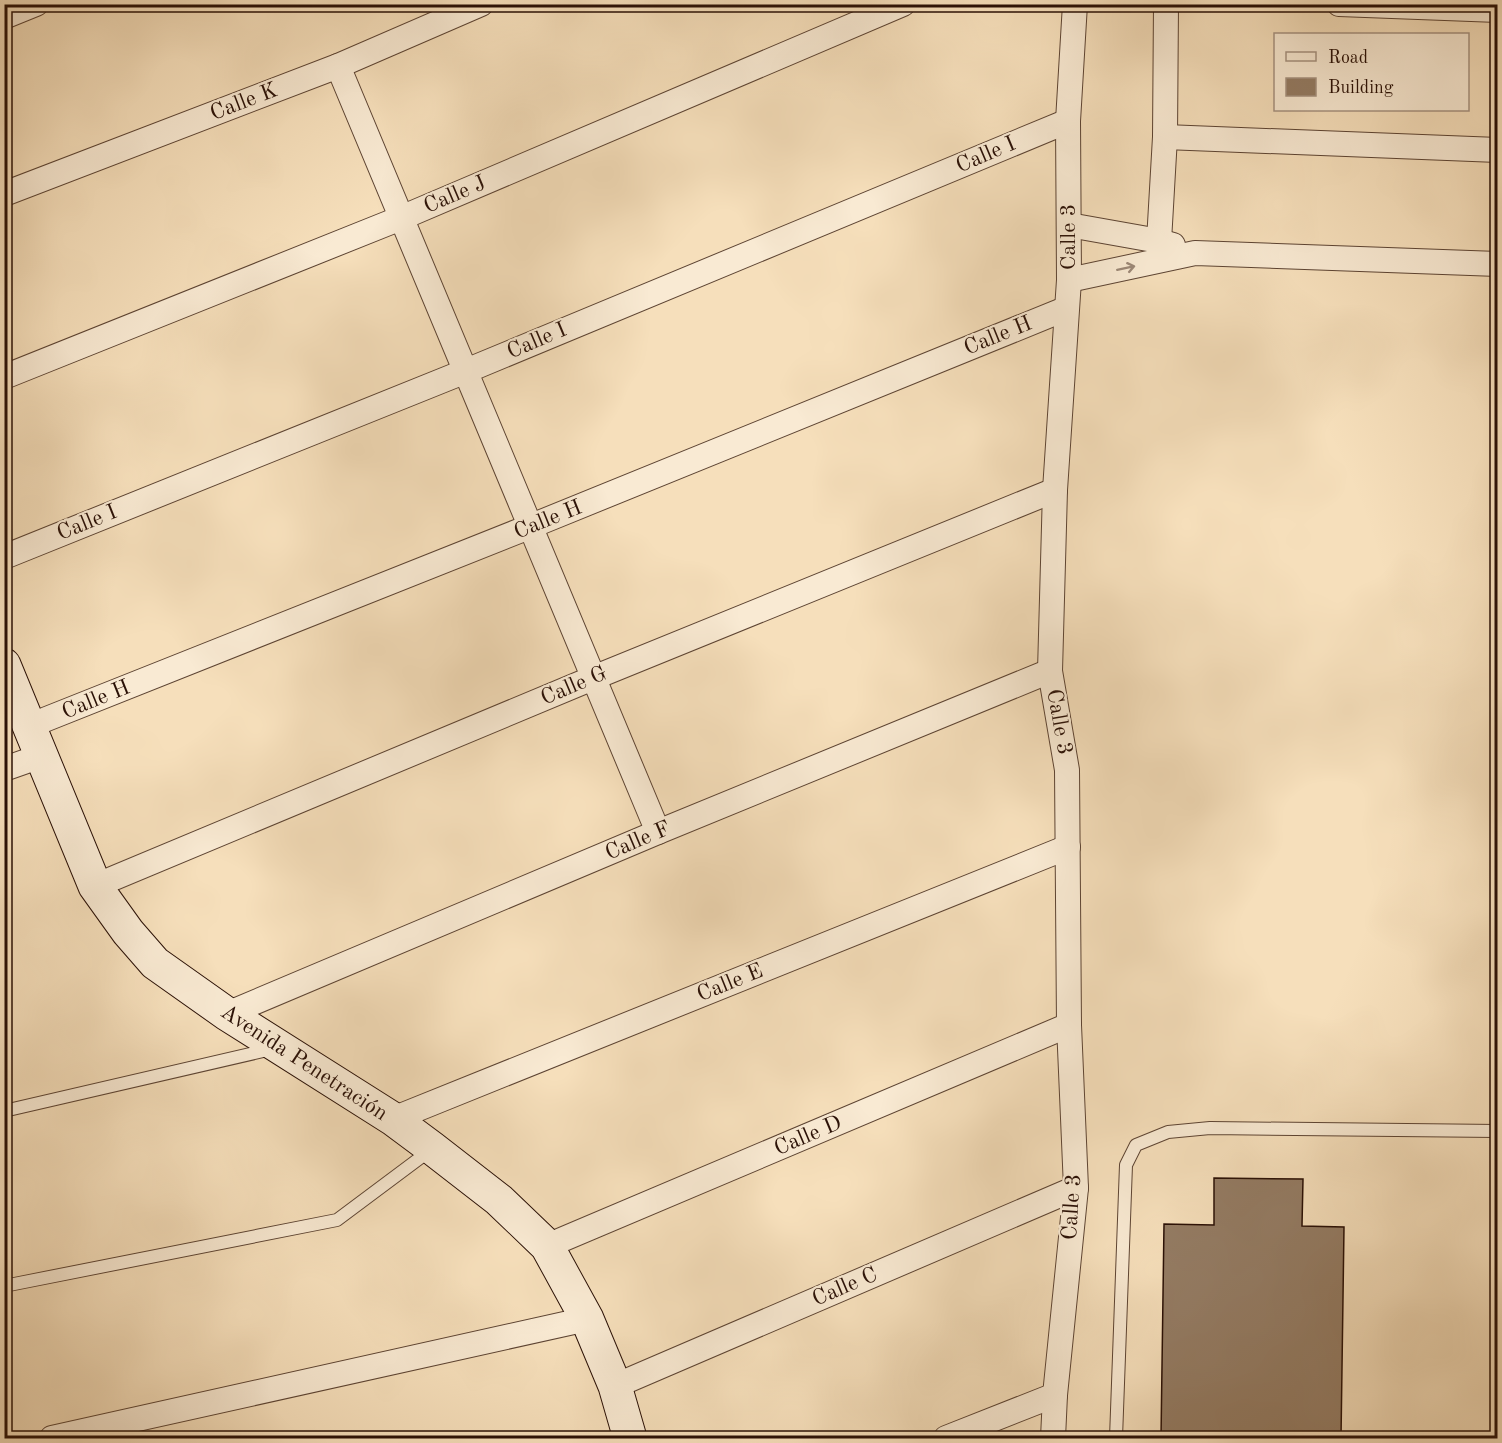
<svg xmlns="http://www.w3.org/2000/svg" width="1502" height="1443" font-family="'Old Standard TT',serif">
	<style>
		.building { fill: #947c64; stroke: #2a1006; stroke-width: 1.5 }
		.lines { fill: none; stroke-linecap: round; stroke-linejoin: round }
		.lane-casing { stroke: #5d4433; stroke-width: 14 }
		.street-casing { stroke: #5d4433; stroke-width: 26 }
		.secondary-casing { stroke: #2a1006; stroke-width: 35 }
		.lane { stroke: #f9ead3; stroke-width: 12 }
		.street { stroke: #f9ead3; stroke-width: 24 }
		.secondary { stroke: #f9ead3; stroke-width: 33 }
		.oneway { stroke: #9c8877 }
		.labels { text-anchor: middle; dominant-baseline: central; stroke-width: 4.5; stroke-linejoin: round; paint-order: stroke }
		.street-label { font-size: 22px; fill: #2a1006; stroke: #f9ead3 }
	</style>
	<rect width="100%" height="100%" fill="#f6dfbb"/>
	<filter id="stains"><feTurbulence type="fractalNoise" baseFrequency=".00333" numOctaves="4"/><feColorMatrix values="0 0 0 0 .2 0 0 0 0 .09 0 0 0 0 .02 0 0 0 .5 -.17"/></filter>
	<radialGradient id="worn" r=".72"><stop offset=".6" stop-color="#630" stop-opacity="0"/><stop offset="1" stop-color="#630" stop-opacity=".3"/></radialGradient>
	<polygon class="building" points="1214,1178 1303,1179 1302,1226 1344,1227 1341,1438 1161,1438 1164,1224 1214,1225"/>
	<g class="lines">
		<g class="lane-casing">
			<g id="lane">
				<polyline points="4,1111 272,1049"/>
				<polyline points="4,1286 337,1220 432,1149"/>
				<polyline points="1116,1438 1126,1165 1136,1145 1168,1132 1210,1128 1498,1131"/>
			</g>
		</g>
		<g class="street-casing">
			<g id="street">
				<polyline points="1339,4 1498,10"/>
				<polyline points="4,17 36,4"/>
				<polyline points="338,66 658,832"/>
				<polyline points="1165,137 1498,150"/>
				<polyline points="4,194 338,66 481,4"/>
				<polyline points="1069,225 1159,241 1173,245"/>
				<polyline points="1159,241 1165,137 1166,4"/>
				<polyline points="1069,280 1195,253 1498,264"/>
				<polyline points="4,377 401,218 903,4"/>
				<polyline points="4,557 466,371 1068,121"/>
				<polyline points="29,726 529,527 1065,309"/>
				<polyline points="4,769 41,756"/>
				<polyline points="95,886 593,678 1055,490"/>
				<polyline points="227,1014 658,832 1050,671"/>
				<polyline points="393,1119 1068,847"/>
				<polyline points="547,1246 1069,1025"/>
				<polyline points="615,1386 1076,1188"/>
				<polyline points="52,1438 587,1319"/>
				<polyline points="946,1438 1055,1395"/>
				<polyline points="1053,1438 1055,1395 1076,1188 1069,1025 1067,770 1050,671 1055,490 1069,280 1068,121 1075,4"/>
			</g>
		</g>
		<g class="secondary-casing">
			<polyline id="secondary" points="4,665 95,886 128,932 155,963 227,1014 393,1119 432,1148 499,1200 547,1246 587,1319 615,1386 630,1438"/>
		</g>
		<use href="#lane" class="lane"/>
		<use href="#street" class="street"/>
		<use href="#secondary" class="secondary"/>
	</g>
	<defs><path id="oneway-shaft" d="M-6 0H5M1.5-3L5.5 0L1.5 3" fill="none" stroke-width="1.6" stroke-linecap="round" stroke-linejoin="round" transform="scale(1.5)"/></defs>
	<use class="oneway" href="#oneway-shaft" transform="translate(1126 268) rotate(-12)"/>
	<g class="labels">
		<g class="street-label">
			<text transform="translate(244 102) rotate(-21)">Calle K</text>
			<text transform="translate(986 155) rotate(-23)">Calle I</text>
			<text transform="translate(455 195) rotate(-23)">Calle J</text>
			<text transform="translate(1069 237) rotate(-90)">Calle 3</text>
			<text transform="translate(998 336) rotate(-22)">Calle H</text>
			<text transform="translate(537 341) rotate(-23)">Calle I</text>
			<text transform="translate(548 520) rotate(-22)">Calle H</text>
			<text transform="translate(87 523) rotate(-22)">Calle I</text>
			<text transform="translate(574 686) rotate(-23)">Calle G</text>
			<text transform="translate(96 700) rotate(-22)">Calle H</text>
			<text transform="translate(1059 722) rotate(80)">Calle 3</text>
			<text transform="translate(638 841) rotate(-23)">Calle F</text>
			<text transform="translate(730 983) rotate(-22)">Calle E</text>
			<text transform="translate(304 1063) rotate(33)">Avenida Penetración</text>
			<text transform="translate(808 1136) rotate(-23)">Calle D</text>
			<text transform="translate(1072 1207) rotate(-86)">Calle 3</text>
			<text transform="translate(845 1287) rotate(-23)">Calle C</text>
		</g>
	</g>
	<rect width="1502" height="1443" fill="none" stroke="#f6dfbb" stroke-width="24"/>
	<rect x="6" y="6" width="1490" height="1431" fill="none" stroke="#2a1006" stroke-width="3"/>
	<rect x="12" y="12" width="1478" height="1419" fill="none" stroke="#2a1006" stroke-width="1.5"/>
	<rect x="1274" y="33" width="195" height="78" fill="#f9ead3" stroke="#a69381" stroke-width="1.5"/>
	<rect x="1286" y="52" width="30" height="9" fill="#f9ead3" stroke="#a69381" stroke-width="1.5"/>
	<text x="1328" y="63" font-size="18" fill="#2a1006">Road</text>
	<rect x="1286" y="78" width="30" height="18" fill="#947c64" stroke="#a69381" stroke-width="1.5"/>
	<text x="1328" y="93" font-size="18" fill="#2a1006">Building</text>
	<rect width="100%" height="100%" filter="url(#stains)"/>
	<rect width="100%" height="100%" fill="url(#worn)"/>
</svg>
